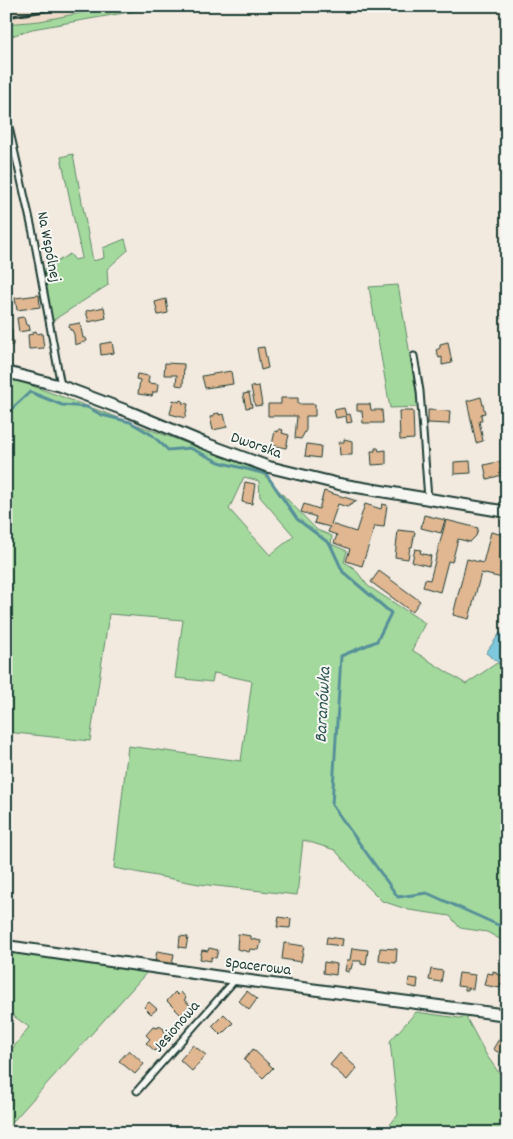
<svg xmlns="http://www.w3.org/2000/svg" width="513" height="1139" font-family="Dekko,sans-serif">
	<style>
		.built { fill: #eddac8 }
		.green { fill: #a3d99d; stroke: #618b68; fill-rule: evenodd }
		.water { fill: #7dc8dc; stroke: #579099 }
		.lines { fill: none; stroke-linecap: round; stroke-linejoin: round }
		.stream { stroke: #579099; stroke-width: 3 }
		.building { fill: #e0b791; stroke: #1f3d34 }
		.lane-casing { stroke: #1f3d34; stroke-width: 9 }
		.street-casing { stroke: #1f3d34; stroke-width: 14 }
		.lane { stroke: #f6f6f2; stroke-width: 5 }
		.street { stroke: #f6f6f2; stroke-width: 10 }
		.rail { stroke: #1f3d34; stroke-width: 3 }
		.labels { text-anchor: middle; dominant-baseline: central; stroke-width: 4; stroke-linejoin: round; paint-order: stroke }
		.street-label { font-size: 16px; fill: #1f3d34; stroke: #f6f6f2 }
		.water-label { font-size: 18px; font-style: italic; fill: #325956; stroke: #f6f6f2 }
	</style>
	<rect width="100%" height="100%" fill="#f2e9df"/>
	<filter id="ink" filterUnits="userSpaceOnUse"><feTurbulence type="fractalNoise" baseFrequency=".02" numOctaves="2"/><feDisplacementMap in="SourceGraphic" scale="10" xChannelSelector="R" yChannelSelector="G"/><feConvolveMatrix kernelMatrix="1 2 1 2 8 2 1 2 1" color-interpolation-filters="sRGB"/></filter>
	<g filter="url(#ink)">
		<polygon class="built" points="6,6 116,6 40,21 6,24"/>
		<g class="green">
			<polygon points="116,6 164,6 32,29 6,38 6,24 40,21"/>
			<polygon points="73,154 93,261 104,258 103,248 125,239 128,250 107,269 108,285 52,321 43,270 70,254 75,260 82,258 61,157"/>
			<polygon points="398,285 419,407 390,408 369,287"/>
			<path d="M14,379L259,470L317,530L332,536L331,544L347,551L344,562L354,568L368,586L425,623L412,650L466,684L497,663L507,669V943L487,932L460,928L450,916L409,910L382,901L359,878L335,850L303,840L297,895L199,884L114,868L128,746L241,761L252,681L214,673L212,682L175,678L183,620L109,614L90,741L6,732V382ZM244,477L259,481L260,497L294,536L270,555L229,509Z"/>
			<polygon points="6,950 149,970 6,1129 6,1057 29,1027 12,1015 6,1021"/>
			<polygon points="416,1012 459,1018 466,1017 487,1056 499,1073 507,1063 507,1133 383,1133 398,1115 390,1041"/>
		</g>
		<polygon class="water" points="500,633 507,637 507,669 486,653"/>
		<g class="lines">
			<polyline class="stream" points="6,414 30,392 62,405 87,407 102,415 130,422 152,435 168,450 190,448 219,462 266,474 297,519 330,544 343,572 391,613 377,641 341,656 332,805 398,897 427,893 507,929"/>
		</g>
		<g class="building">
			<polygon points="39,295 40,307 17,310 15,298"/>
			<polygon points="166,299 168,313 158,315 155,302"/>
			<polygon points="104,307 106,318 89,322 86,311"/>
			<polygon points="24,317 26,325 29,325 30,330 19,332 17,318"/>
			<polygon points="80,323 83,338 86,338 87,341 75,345 74,334 72,330 70,330 69,325"/>
			<polygon points="6,329 12,329 13,345 6,346"/>
			<polygon points="36,331 37,334 42,333 44,348 29,349 28,335 33,334 33,332"/>
			<polygon points="112,342 114,353 101,355 100,344"/>
			<polygon points="448,342 452,363 442,365 442,357 439,358 436,350 440,348 440,344"/>
			<polygon points="264,347 268,368 261,370 257,348"/>
			<polygon points="165,363 184,364 183,386 176,385 177,375 164,375"/>
			<polygon points="231,371 233,384 205,388 202,376"/>
			<polygon points="137,374 149,376 148,383 158,384 157,392 153,392 152,396 138,394 140,380 136,379"/>
			<polygon points="259,386 262,405 255,406 251,387"/>
			<polygon points="249,393 252,407 246,408 243,394"/>
			<polygon points="481,397 485,413 481,414 482,421 479,421 483,441 476,443 467,401"/>
			<polygon points="281,398 298,398 298,404 315,404 315,416 306,416 306,430 301,439 295,438 297,416 268,416 268,404 281,404"/>
			<polygon points="173,400 179,402 180,400 183,401 182,403 188,404 185,418 170,414"/>
			<polygon points="357,404 370,404 371,410 382,410 383,423 363,423 362,411 357,411"/>
			<polygon points="344,408 346,415 350,414 352,422 347,423 346,416 336,418 334,410"/>
			<polygon points="428,410 450,411 449,424 428,423"/>
			<polygon points="399,411 413,411 414,439 400,440"/>
			<polygon points="219,413 219,415 224,414 227,427 213,430 210,417 214,416 214,414"/>
			<polygon points="279,429 283,430 282,433 289,435 286,448 272,445 275,431 278,432"/>
			<polygon points="344,439 352,441 352,455 340,455 339,442 344,442"/>
			<polygon points="307,444 321,446 320,458 305,456"/>
			<polygon points="375,448 378,448 379,451 386,450 386,464 372,465 371,451 375,451"/>
			<polygon points="470,461 471,473 454,474 454,462"/>
			<polygon points="502,461 504,468 500,469 502,475 487,479 484,465"/>
			<polygon points="245,482 255,484 252,504 242,502"/>
			<polygon points="324,491 357,501 347,507 338,504 331,524 356,532 365,504 381,509 382,504 387,505 384,527 375,526 362,566 346,561 350,549 334,543 337,535 328,532 330,527 314,523 316,517 301,512 304,504 319,509"/>
			<polygon points="424,515 445,520 441,533 421,528"/>
			<polygon points="446,520 478,528 476,536 470,542 458,539 452,562 448,561 440,592 423,587 425,579 430,580"/>
			<polygon points="398,530 415,532 412,547 410,547 408,559 395,557"/>
			<polygon points="491,532 507,536 507,557 502,578 481,573 469,619 453,615 467,559 483,563"/>
			<polygon points="415,549 421,550 420,553 431,556 429,566 412,562"/>
			<polygon points="379,571 420,601 412,612 371,582"/>
			<polygon points="279,917 291,919 290,928 277,927"/>
			<polygon points="238,934 251,936 251,939 261,941 259,950 250,949 249,952 237,949"/>
			<polygon points="180,936 188,937 186,948 179,947"/>
			<polygon points="327,937 343,939 342,946 326,944"/>
			<polygon points="284,943 304,946 301,962 282,959"/>
			<polygon points="209,948 218,950 216,958 211,957 211,961 200,959 202,950 208,951"/>
			<polygon points="352,948 368,950 366,965 361,964 361,961 353,961 351,969 349,969 349,972 345,971 347,960 350,960"/>
			<polygon points="380,948 397,949 396,963 379,961"/>
			<polygon points="157,951 174,954 172,965 155,961"/>
			<polygon points="324,962 337,964 336,975 323,973"/>
			<polygon points="431,969 443,971 441,982 429,980"/>
			<polygon points="493,971 496,972 496,974 507,976 506,985 501,984 500,988 484,985 487,973 493,974"/>
			<polygon points="459,973 475,975 473,989 468,988 468,990 465,990 465,987 457,986"/>
			<polygon points="409,978 418,979 417,988 408,986"/>
			<polygon points="247,991 257,999 249,1010 239,1001"/>
			<polygon points="175,992 178,995 181,992 186,998 184,1000 190,1005 181,1015 167,1001"/>
			<polygon points="149,1002 157,1009 151,1014 144,1007"/>
			<polygon points="224,1014 233,1023 221,1035 212,1026"/>
			<polygon points="159,1026 164,1029 164,1031 167,1034 155,1051 146,1043 150,1039 146,1035 153,1027 158,1028"/>
			<polygon points="499,1039 506,1044 501,1054 493,1049"/>
			<polygon points="193,1045 206,1055 192,1071 180,1060"/>
			<polygon points="253,1049 273,1068 263,1078 244,1060"/>
			<polygon points="129,1050 144,1064 135,1074 119,1061"/>
			<polygon points="340,1053 357,1068 347,1080 330,1065"/>
		</g>
		<g class="lines">
			<g class="lane-casing">
				<g id="lane">
					<polyline points="6,114 33,233 61,386"/>
					<polyline points="414,356 420,391 428,499"/>
					<polyline points="137,1091 235,980"/>
				</g>
			</g>
			<g class="street-casing">
				<g id="street">
					<polyline points="6,372 61,386 130,412 204,443 269,467 339,484 507,512"/>
					<polyline points="6,946 235,979 507,1015"/>
				</g>
			</g>
			<use href="#lane" class="lane"/>
			<use href="#street" class="street"/>
			<polyline class="rail" points="6,17 79,6"/>
		</g>
	</g>
	<g class="labels">
		<g class="street-label">
			<text transform="translate(48 247) rotate(79)">Na Wspólnej</text>
			<text transform="translate(256 446) rotate(19)">Dworska</text>
			<text transform="translate(258 967) rotate(7)">Spacerowa</text>
			<text transform="translate(177 1027) rotate(-49)">Jesionowa</text>
		</g>
		<g class="water-label">
			<text transform="translate(324 705) rotate(-87)">Baranówka</text>
		</g>
	</g>
	<rect width="513" height="1139" fill="none" stroke="#f6f6f2" stroke-width="25"/>
	<rect x="12" y="12" width="488" height="1114" fill="none" stroke="#1f3d34" stroke-width="2" filter="url(#ink)"/>
</svg>
